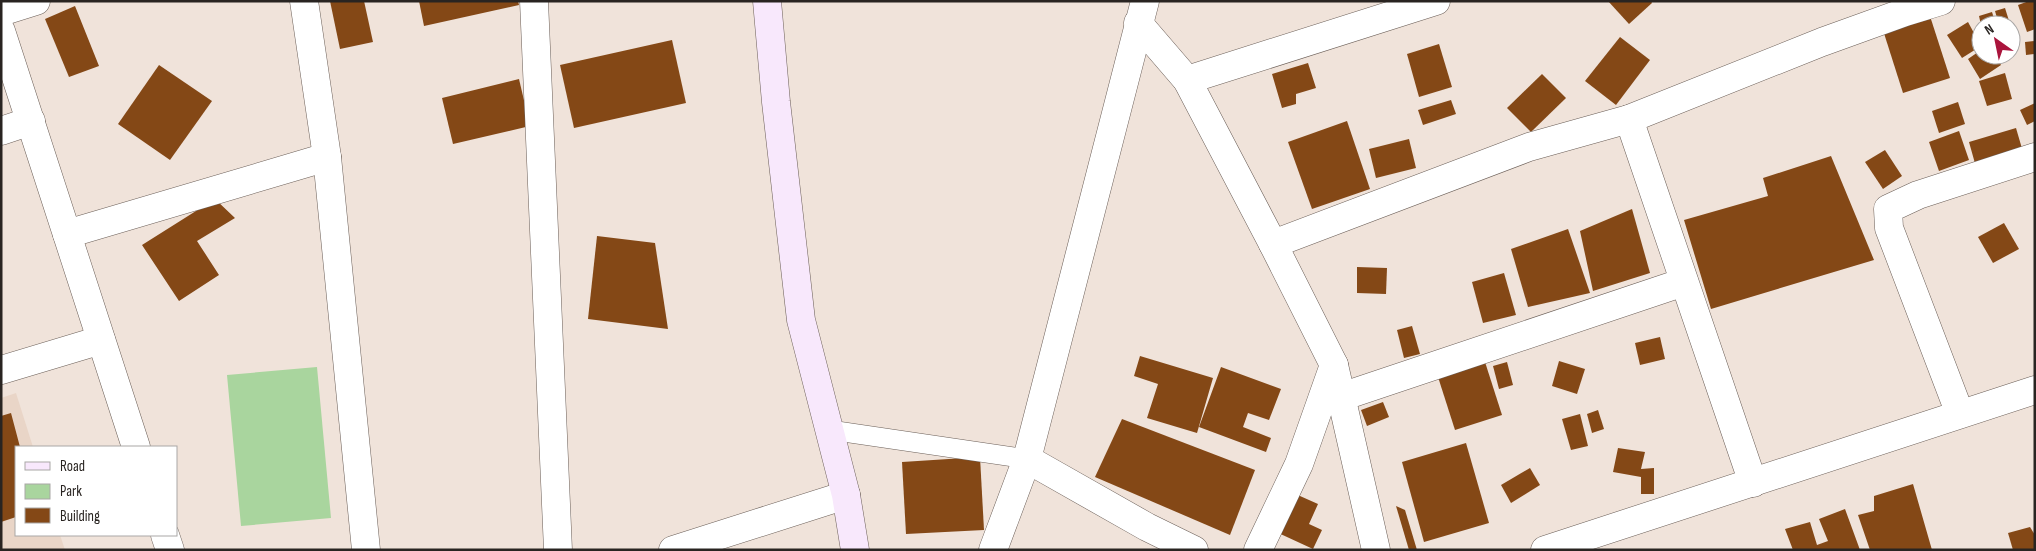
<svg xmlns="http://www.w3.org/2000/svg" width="2036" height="551" font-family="'Sofia Sans Condensed',sans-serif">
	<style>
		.built { fill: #e9d5c7 }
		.green { fill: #a9d59e }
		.building { fill: #844816 }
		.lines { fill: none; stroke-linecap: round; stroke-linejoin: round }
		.lane-casing { stroke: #6b5f58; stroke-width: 20 }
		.street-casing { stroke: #6b5f58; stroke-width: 29 }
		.secondary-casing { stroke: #6b5f58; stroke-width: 29 }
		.lane { stroke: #fff; stroke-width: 19 }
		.street { stroke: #fff; stroke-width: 28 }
		.secondary { stroke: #f8e8fc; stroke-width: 28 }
	</style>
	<rect width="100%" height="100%" fill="#f0e3da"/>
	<polygon class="built" points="16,393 33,447 16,447 16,535 60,535 65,550 1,550 1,398"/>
	<polygon class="green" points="317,367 331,518 241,526 227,375"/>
	<g class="building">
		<polygon points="330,1 364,1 373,42 340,49"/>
		<polygon points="419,1 518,1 519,5 424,26"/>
		<polygon points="1608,1 1651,1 1652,3 1629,24"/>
		<polygon points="2029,1 2035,1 2035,29 2027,32 2018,5"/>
		<polygon points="75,6 99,66 69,77 45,19"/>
		<polygon points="2005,8 2010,24 1999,25 1995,11"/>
		<polygon points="1992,12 1996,25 1981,25 1979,16"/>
		<polygon points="1929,13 1950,78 1903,93 1882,27"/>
		<polygon points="1968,22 1981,46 1962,58 1947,35"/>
		<polygon points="1620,37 1650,60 1616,105 1585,81"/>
		<polygon points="672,40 686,103 574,128 560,65"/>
		<polygon points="2035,41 2035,54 2026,55 2025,42"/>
		<polygon points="1439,44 1452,87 1419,97 1407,54"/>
		<polygon points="1981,50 1981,55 1989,55 1993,61 1997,58 2001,65 1980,79 1968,59"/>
		<polygon points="1308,63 1316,88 1296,94 1296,104 1282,108 1272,74"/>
		<polygon points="159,65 212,101 170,160 118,124"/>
		<polygon points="2005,73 2012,99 1987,106 1979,81"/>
		<polygon points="1542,74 1566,98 1531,132 1507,108"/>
		<polygon points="519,79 530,126 453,144 442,98"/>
		<polygon points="1451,100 1456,114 1423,125 1418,110"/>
		<polygon points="1958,102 1965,124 1939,133 1932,111"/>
		<polygon points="2035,103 2035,121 2027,125 2020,110"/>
		<polygon points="1347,121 1370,189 1312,209 1288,142"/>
		<polygon points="2016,128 2023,152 1976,167 1969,142"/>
		<polygon points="1959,131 1969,160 1939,171 1929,142"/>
		<polygon points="1409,139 1416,168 1376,178 1369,149"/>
		<polygon points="1885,150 1902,176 1883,189 1865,162"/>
		<polygon points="1831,156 1874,260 1711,309 1684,220 1768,196 1763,178"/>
		<polygon points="215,199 235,218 197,241 219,275 179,301 142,245"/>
		<polygon points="1632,209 1650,273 1593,291 1580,231"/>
		<polygon points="2004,223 2019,249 1993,263 1978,237"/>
		<polygon points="1568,229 1590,293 1528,307 1511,249"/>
		<polygon points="597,236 655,243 668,329 588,319"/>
		<polygon points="1357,267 1387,268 1386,294 1357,293"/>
		<polygon points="1504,273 1516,315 1483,323 1472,282"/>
		<polygon points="1412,326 1420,354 1404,358 1397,330"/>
		<polygon points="1660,337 1665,359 1640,365 1635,343"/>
		<polygon points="1140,356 1213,378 1197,433 1147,418 1158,384 1134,376"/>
		<polygon points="1559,361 1585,369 1577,394 1552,386"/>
		<polygon points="1485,362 1502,415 1455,430 1438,377"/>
		<polygon points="1507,362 1513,385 1499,389 1493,366"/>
		<polygon points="1221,367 1281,389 1269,420 1248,413 1243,427 1271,438 1266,452 1199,427"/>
		<polygon points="1383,402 1389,417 1367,426 1361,410"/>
		<polygon points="1598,410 1604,429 1592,433 1587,414"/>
		<polygon points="11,413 20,447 16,447 16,517 1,522 1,416"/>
		<polygon points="1580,414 1588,446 1571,450 1562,419"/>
		<polygon points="1122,419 1255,470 1230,535 1095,477"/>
		<polygon points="1466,443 1489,523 1424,542 1402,462"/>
		<polygon points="1618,448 1645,452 1641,469 1654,468 1654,494 1641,494 1641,477 1613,472"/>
		<polygon points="980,457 984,530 906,534 902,462"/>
		<polygon points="1530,468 1540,485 1511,503 1501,485"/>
		<polygon points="1913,484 1932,550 1870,550 1858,515 1874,511 1874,496"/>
		<polygon points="1291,492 1318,504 1309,524 1322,530 1313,549 1274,531"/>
		<polygon points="1396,506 1405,510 1417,550 1409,550"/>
		<polygon points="1845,509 1860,550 1793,550 1785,529 1810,522 1817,545 1828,541 1819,519"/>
		<polygon points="2030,527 2035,535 2035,550 2013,550 2008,533"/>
	</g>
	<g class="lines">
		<g class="lane-casing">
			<polyline id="lane" points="830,430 1027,459"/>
		</g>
		<g class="street-casing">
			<g id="street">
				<polyline points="304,1 327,157 366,550"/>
				<polyline points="534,1 558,550"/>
				<polyline points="1,12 36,1"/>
				<polyline points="1138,23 1187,80 1273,244 1334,365 1376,550"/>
				<polyline points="1,31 136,447"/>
				<polyline points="1187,80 1436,1"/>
				<polyline points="1629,119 1753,483"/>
				<polyline points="1,131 31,121"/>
				<polyline points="67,234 327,157"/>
				<polyline points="1273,244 1529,147 1629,119 1822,42 1905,12 1941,1"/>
				<polyline points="1,370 101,340"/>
				<polyline points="1341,397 1684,282"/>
				<polyline points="1960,414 1889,228 1888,209 1918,195 2035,157"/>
				<polyline points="1027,459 1147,527 1194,550"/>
				<polyline points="165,535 170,550"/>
				<polyline points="673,550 846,495"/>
				<polyline points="993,550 1027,459 1145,1"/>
				<polyline points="1258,550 1299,464 1334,365"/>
				<polyline points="1545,550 2035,390"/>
			</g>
		</g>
		<g class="secondary-casing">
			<polyline id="secondary" points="767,1 776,102 801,320 846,495 855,550"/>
		</g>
		<use href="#lane" class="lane"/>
		<use href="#street" class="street"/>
		<use href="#secondary" class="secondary"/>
	</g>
	<rect width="2036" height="551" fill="none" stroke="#292421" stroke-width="5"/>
	<rect x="15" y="446" width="162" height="90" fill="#ffffff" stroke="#a9a7a6"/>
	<rect x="25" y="462" width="25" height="8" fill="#f8e8fc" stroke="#a9a7a6"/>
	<text x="60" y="471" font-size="15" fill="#292421">Road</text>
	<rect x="25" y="484" width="25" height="15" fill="#a9d59e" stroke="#a9a7a6"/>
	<text x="60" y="496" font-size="15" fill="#292421">Park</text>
	<rect x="25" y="508" width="25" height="15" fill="#844816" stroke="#a9a7a6"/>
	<text x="60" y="521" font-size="15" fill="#292421">Building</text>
	<g transform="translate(1996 40) rotate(327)"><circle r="24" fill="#ffffff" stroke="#a9a7a6"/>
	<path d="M0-4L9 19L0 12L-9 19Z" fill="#aa143c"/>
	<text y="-8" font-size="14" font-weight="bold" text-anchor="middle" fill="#292421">N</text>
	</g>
</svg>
